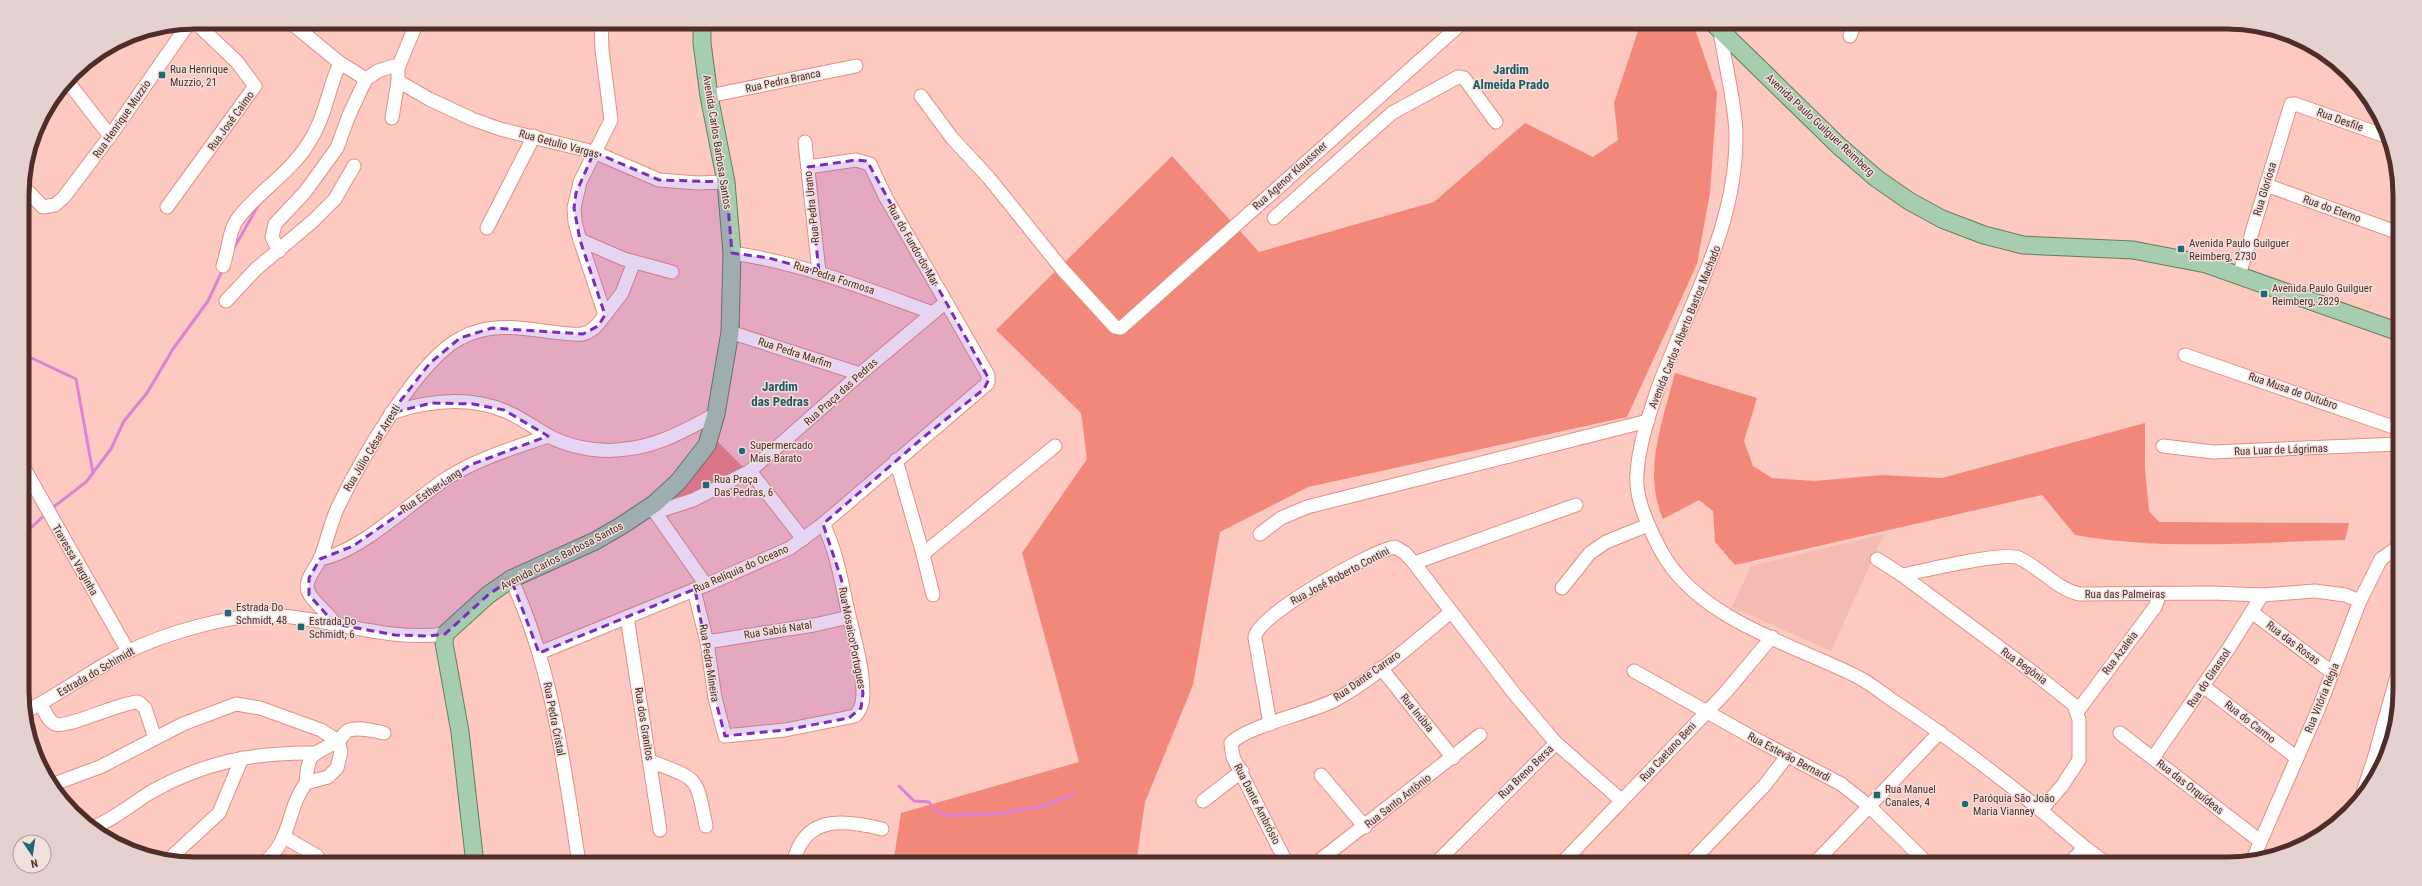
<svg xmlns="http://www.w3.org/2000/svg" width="2422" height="886" font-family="'Roboto Condensed',sans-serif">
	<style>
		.built { fill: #f3bbb1 }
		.green { fill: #f2887a }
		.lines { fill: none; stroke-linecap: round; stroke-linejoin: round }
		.stream { stroke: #db83d6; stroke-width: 3 }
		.minor-casing { stroke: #e28f83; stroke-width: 15 }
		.major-casing { stroke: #61805b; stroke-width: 19 }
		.minor { stroke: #fff; stroke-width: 13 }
		.major { stroke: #a6cdad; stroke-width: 17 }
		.marked { fill: #7b2cbf; fill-opacity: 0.2; stroke: #7b2cbf; stroke-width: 3; stroke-dasharray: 8 5; stroke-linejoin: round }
		.poi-dot { fill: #206974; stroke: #f2e0dd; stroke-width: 1.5 }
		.labels { text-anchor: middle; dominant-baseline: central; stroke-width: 3; stroke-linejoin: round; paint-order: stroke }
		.poi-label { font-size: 11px; fill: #4f2d28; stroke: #f2e0dd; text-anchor: start }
		.street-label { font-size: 11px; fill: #4f2d28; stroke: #f2e0dd }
		.quarter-label { font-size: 13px; font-weight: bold; fill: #205961; stroke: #f2e0dd }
		.rim { fill: none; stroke: #4f2d28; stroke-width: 5 }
	</style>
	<rect width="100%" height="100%" fill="#fec9c1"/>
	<polygon class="built" points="1880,535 1883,536 1831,651 1732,607 1751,566"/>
	<g class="green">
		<polygon points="1640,25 1694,26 1717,93 1710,193 1697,264 1627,417 1308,487 1220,532 1193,685 1145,802 1136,864 893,864 901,813 1079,762 1022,553 1087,459 1081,413 996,330 1172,156 1259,252 1434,202 1525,123 1593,157 1618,140 1614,103"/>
		<path d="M1675,373L1757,398L1744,441L1753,466L1772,478L1814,481L1882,475L1942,478L2145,423V468L2149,511L2159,522L2349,523L2345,540C2255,542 2163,551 2075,535L2042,495L1735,565L1715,542L1713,511L1699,500L1663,519C1642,471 1663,421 1675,373Z"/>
		<polygon points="716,440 747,471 670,507 663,500"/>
	</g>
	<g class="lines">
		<g class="stream">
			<polyline points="234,248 259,204"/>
			<polyline points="23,354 76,379 93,473"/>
			<polyline points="51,509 86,482 111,449 124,421 147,393 173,349 208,301 223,269"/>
			<polyline points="24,534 46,514"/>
			<polyline points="899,786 914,801 929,802 934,809 948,816 1002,813 1040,807 1074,794"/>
		</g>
		<g class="minor-casing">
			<g id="minor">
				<polyline points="290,22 340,63 366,79"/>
				<path d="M1726,22L1720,29L1721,37C1726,69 1735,102 1736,134C1737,228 1689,303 1658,388C1649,415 1639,444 1637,473C1635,494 1644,516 1653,535C1657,543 1661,552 1666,559C1704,620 1793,645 1854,675C1869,682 1882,693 1895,702C1941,732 1984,765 2027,799C2054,820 2078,845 2108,864"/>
				<polyline points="1850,36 1855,22"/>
				<polyline points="398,81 429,99 472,119 500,129 594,152 659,180 698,183 726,182"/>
				<polyline points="68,82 110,136"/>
				<polyline points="709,96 856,66"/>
				<polyline points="921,96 952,138 989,178 1062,269 1115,327 1121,328 1463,22"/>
				<polyline points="392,118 398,81 398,68 417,22"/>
				<polyline points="805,142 819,272"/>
				<polyline points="22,185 43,207 55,205 64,197 110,136 189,23"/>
				<polyline points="2266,185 2399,233"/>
				<polyline points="167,207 255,86 237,62 195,22"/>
				<polyline points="1274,218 1392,113 1458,77 1464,78 1496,122"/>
				<polyline points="487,228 534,136"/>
				<polyline points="580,240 624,259 672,272"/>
				<polyline points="279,251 272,237 275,224 305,192 337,148 349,115 366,79 378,71 393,66 398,68"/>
				<path d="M732,253C802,263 867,289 933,313"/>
				<path d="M223,266C229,250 228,231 239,217C259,191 290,173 308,144C326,117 327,91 340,63"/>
				<polyline points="2239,275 2291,104 2295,104 2388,137"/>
				<polyline points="226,301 256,269 313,221 335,199 354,166"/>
				<polyline points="605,315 622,293 634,262"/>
				<polyline points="730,332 860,374"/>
				<polyline points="2185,355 2399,429"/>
				<path d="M391,413C427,401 468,396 505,411C520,417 533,427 547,435C566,446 595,452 617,450C655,448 684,431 716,414"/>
				<polyline points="2163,446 2213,452 2399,444"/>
				<polyline points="896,460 923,554 1055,446"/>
				<polyline points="24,468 128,651"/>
				<polyline points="750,471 803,539"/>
				<polyline points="644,511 662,510 693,500 750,471 860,374 946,302"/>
				<polyline points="655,512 706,585"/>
				<polyline points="1260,534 1281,518 1307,507 1648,421"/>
				<polyline points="923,554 933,595"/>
				<path d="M320,559C362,551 411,502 447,478C479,458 514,448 548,436"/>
				<polyline points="1877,559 1902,575 2034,673 2074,705 2079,720 2079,760 2062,786 2041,810"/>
				<polyline points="1414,563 1576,505"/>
				<path d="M1902,575C1923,571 2003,551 2019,558C2041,568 2055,588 2079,594L2211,593L2262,595L2315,591L2345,595L2360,601"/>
				<path d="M511,579C553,668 564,767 579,863"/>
				<polyline points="1562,588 1590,553 1606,542 1648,525"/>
				<path d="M694,590L707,642L715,698L725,736L785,730L855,716C861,710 863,702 863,694C863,665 853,634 847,607C841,579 836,550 823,524"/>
				<polyline points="2253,613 2333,673"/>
				<polyline points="627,617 660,830"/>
				<path d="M335,624C328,611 307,599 307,586C308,575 316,568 320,559C327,542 330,524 338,507C359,463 418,359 461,338C491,322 521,328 552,332C562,333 573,335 582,334C593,332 599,323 605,315L580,240L575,222L574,208L580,182L611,120L602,50L601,22"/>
				<polyline points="707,642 814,625 849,617"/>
				<polyline points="539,653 706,585 790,548 823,524 988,383 988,375 885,196 870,164 856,160 808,167"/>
				<polyline points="1381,668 1453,758"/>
				<polyline points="1634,671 1750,736 1841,784 1869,806 1928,864"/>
				<polyline points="2203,686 2297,758"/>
				<path d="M41,704C44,710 48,721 55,724C67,729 117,703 138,702L145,708L155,738"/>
				<path d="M25,712C60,694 92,670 127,652C163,634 231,614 271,615C329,618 387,642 445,634"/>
				<polyline points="2077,712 2155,607 2160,594"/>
				<path d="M1270,724L1255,638C1252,618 1373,550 1395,547L1405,553L1414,563L1513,692L1556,743"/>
				<polyline points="2120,733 2260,841"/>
				<polyline points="2153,758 2229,648 2262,595"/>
				<path d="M650,761C699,780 696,775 706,826"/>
				<polyline points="1321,775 1365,827"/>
				<path d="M306,783C308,752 311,756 336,742C341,740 343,734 347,731C357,726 374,731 384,733"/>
				<path d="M51,785L100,767L183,724L236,704L260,708L321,730L338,741L341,752L337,768L328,777L306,783C286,810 293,839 263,864"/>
				<polyline points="2361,798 2374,759 2400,665"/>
				<polyline points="1203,801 1242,771"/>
				<path d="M91,828C110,822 133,803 151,792C204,762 255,752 315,753"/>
				<polyline points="284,837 317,856 323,864"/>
				<polyline points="168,860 219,813 242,758"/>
				<polyline points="2252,861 2318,710 2360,601 2381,559 2394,550 2400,542"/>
				<path d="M793,864C804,815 842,819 882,829"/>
				<path d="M1287,864L1233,757L1231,743C1247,726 1310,713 1335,700C1377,677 1414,642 1451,612"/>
				<polyline points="1315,864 1480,735"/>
				<polyline points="1435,864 1556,743 1621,800"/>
				<polyline points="1561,864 1725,693 1772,637"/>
				<polyline points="1689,864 1765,785 1787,756"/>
				<polyline points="1814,864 1940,732"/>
				<polyline points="2069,864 2084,848"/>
			</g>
		</g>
		<g class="major-casing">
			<g id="major">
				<polyline points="1712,22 1839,146 1876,178 1909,201 1942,219 1984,235 2023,245 2133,250 2206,264 2399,332"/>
				<polyline points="475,864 460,732 444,643 445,634 488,595 511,579 595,541 621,526 654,504 678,482 707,445 716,414 730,332 732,253 726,182 709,96 702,43 702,22"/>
			</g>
		</g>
		<use href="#minor" class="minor"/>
		<use href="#major" class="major"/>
	</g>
	<path class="marked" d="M594,152L659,180L726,182L732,253L769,258L819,272L808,167L856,160L867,161L989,379L984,389L925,436L823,524L841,578L854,637L863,693L861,708L849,718L785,730L725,736L715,698L695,589L539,653L511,579L488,595L445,634L429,636L395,635L335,624L309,595V578L320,559L353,546L470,465L548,436L504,410L473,404L432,403L391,413L430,363L460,338L492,328L583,334L598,326L605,315L580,240L574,208L576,193Z"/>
	<g class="poi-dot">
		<rect x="158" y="71" width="8" height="8" rx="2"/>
		<rect x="2177" y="245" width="8" height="8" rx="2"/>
		<rect x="2260" y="290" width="8" height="8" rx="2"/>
		<circle cx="742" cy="451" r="4"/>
		<rect x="702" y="481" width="8" height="8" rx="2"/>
		<rect x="224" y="609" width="8" height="8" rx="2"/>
		<rect x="297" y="623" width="8" height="8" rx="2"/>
		<rect x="1873" y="791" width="8" height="8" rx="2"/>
		<circle cx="1965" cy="804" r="4"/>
	</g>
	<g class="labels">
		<g class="poi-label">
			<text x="170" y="69">Rua Henrique<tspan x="170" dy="13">Muzzio, 21</tspan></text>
			<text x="2189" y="243">Avenida Paulo Guilguer<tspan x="2189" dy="13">Reimberg, 2730</tspan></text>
			<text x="2272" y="288">Avenida Paulo Guilguer<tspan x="2272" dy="13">Reimberg, 2829</tspan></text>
			<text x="750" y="445">Supermercado<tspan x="750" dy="13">Mais Barato</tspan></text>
			<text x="714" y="479">Rua Praça<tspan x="714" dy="13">Das Pedras, 6</tspan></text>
			<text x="236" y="607">Estrada Do<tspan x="236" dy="13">Schmidt, 48</tspan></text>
			<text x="309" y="621">Estrada Do<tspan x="309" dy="13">Schmidt, 6</tspan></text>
			<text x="1885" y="789">Rua Manuel<tspan x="1885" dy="13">Canales, 4</tspan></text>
			<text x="1973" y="798">Paróquia São João<tspan x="1973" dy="13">Maria Vianney</tspan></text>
		</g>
		<g class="street-label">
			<text transform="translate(783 81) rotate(-12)">Rua Pedra Branca</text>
			<text transform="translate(122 119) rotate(-55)">Rua Henrique Muzzio</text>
			<text transform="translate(2340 120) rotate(20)">Rua Desfile</text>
			<text transform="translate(231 121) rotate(-54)">Rua José Caimo</text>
			<text transform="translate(1820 125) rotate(43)">Avenida Paulo Guilguer Reimberg</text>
			<text transform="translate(717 142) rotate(81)">Avenida Carlos Barbosa Santos</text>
			<text transform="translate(559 144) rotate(15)">Rua Getulio Vargas</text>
			<text transform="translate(1290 176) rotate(-42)">Rua Agenor Klaussner</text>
			<text transform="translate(2265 189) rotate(-73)">Rua Gloriosa</text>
			<text transform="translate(812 207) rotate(-96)">Rua Pedra Urano</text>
			<text transform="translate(2332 209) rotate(20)">Rua do Eterno</text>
			<text transform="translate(913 245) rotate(60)">Rua do Fundo do Mar</text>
			<text transform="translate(834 278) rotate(18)">Rua Pedra Formosa</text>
			<text transform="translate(1685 327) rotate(-68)">Avenida Carlos Alberto Bastos Machado</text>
			<text transform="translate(795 353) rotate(18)">Rua Pedra Marfim</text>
			<text transform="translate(2293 391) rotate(19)">Rua Musa de Outubro</text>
			<text transform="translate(841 392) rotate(-42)">Rua Praça das Pedras</text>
			<text transform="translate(372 448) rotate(-59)">Rua Júlio César Arresti</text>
			<text transform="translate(2281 450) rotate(-2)">Rua Luar de Lágrimas</text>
			<text transform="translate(431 491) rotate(-34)">Rua Esther Lang</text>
			<text transform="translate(562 556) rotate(-27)">Avenida Carlos Barbosa Santos</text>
			<text transform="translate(75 560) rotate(60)">Travessa Varginha</text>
			<text transform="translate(741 569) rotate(-24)">Rua Relíquia do Oceano</text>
			<text transform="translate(1340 576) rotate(-28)">Rua José Roberto Contini</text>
			<text x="2125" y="594">Rua das Palmeiras</text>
			<text transform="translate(778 630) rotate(-9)">Rua Sabiá Natal</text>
			<text transform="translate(852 638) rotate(79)">Rua Mosaico Portugues</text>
			<text transform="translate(2293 643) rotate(37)">Rua das Rosas</text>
			<text transform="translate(2120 653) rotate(-53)">Rua Azaleia</text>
			<text transform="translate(709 663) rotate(81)">Rua Pedra Mineira</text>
			<text transform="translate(2024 666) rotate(36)">Rua Begônia</text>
			<text transform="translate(96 672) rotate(-30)">Estrada do Schimidt</text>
			<text transform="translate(1367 676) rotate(-35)">Rua Dante Carraro</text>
			<text transform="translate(2209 678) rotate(-56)">Rua do Girassol</text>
			<text transform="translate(2322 698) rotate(-68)">Rua Vitória Régia</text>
			<text transform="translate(1417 713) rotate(51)">Rua Inúbia</text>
			<text transform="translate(554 719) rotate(79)">Rua Pedra Cristal</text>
			<text transform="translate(2250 722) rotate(38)">Rua do Carmo</text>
			<text transform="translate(644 724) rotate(81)">Rua dos Granitos</text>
			<text transform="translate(1668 752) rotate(-47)">Rua Caetano Beni</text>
			<text transform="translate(1789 757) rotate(28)">Rua Estevão Bernardi</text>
			<text transform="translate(1526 772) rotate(-44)">Rua Breno Bersa</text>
			<text transform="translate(2190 787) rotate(38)">Rua das Orquídeas</text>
			<text transform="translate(1398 801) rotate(-38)">Rua Santo Antônio</text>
			<text transform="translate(1257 804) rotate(63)">Rua Dante Ambrósio</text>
		</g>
		<g class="quarter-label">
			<text x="1511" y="69">Jardim<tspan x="1511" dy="15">Almeida Prado</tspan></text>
			<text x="780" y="386">Jardim<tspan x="780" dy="15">das Pedras</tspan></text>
		</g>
	</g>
	<path d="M0 0H2422V886H0ZM195 29H2227A166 166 0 0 1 2393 195V691A166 166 0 0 1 2227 857H195A166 166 0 0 1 29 691V195A166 166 0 0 1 195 29Z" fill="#e5d2cf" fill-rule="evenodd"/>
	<path class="rim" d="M195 29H2227A166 166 0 0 1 2393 195V691A166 166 0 0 1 2227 857H195A166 166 0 0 1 29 691V195A166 166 0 0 1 195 29Z"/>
	<g transform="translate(32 854) rotate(167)"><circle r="19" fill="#f2e0dd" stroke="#b19895"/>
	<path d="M0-3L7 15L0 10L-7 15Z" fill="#206974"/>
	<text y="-6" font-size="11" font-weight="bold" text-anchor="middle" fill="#4f2d28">N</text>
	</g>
</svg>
